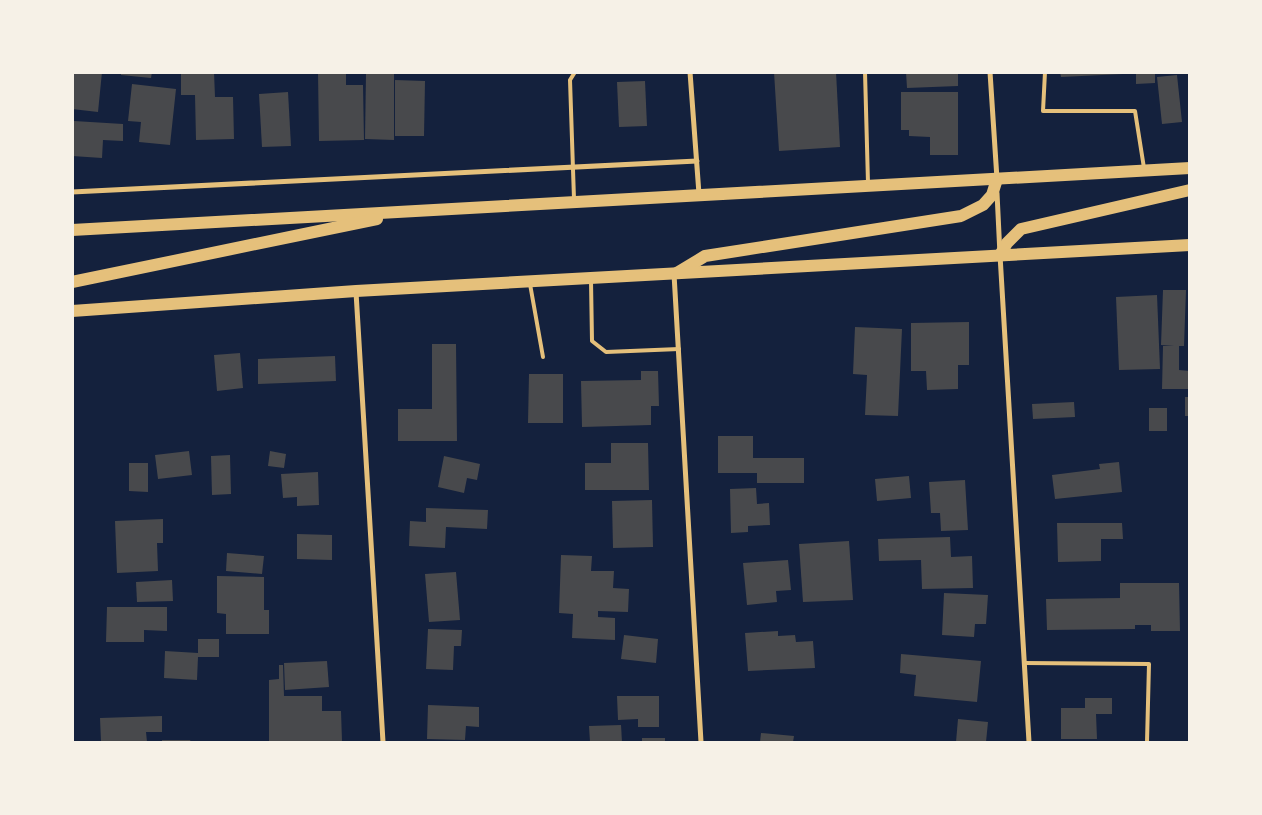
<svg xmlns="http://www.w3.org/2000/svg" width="1262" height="815" font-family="'Noto Sans',sans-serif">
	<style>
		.building { fill: #48494c }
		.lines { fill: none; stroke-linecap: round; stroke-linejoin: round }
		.service { stroke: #e5c07b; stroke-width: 4 }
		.minor { stroke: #e5c07b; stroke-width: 5 }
		.primary { stroke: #e5c07b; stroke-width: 12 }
	</style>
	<rect width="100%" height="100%" fill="#14213d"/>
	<g class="building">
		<polygon points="72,72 102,72 98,112 72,109"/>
		<polygon points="121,72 152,72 151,78 121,75"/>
		<polygon points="181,72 214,72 215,97 233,97 234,139 196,140 195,95 181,95"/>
		<polygon points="318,72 346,72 346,85 363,85 364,140 319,141"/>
		<polygon points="774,72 836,72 840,147 779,151"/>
		<polygon points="906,72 958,72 958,86 907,88"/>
		<polygon points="1060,72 1123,72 1123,74 1061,77"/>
		<polygon points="1136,72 1155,72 1155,83 1136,84"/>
		<polygon points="366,73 394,74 394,140 365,139"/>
		<polygon points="1177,75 1182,122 1162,124 1157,77"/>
		<polygon points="395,80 425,81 424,136 395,136"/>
		<polygon points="645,81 647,126 619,127 617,82"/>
		<polygon points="132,84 176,89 170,145 139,142 141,122 128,121"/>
		<polygon points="288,92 291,146 262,147 259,94"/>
		<polygon points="901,92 958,92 958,155 930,155 930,137 909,136 909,130 901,130"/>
		<polygon points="74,121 123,124 123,141 103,140 102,158 72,156"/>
		<polygon points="1163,290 1186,290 1184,346 1179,346 1179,370 1190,371 1190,389 1162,389 1163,346 1174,346 1161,345"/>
		<polygon points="1157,295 1160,369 1119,370 1116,297"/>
		<polygon points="969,322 969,365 958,365 958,389 927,390 926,371 911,371 911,323"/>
		<polygon points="855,327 902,329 898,416 865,415 867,375 853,374"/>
		<polygon points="432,344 456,344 457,441 398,441 398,409 432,409"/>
		<polygon points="240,353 243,388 217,391 214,355"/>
		<polygon points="335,356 336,381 258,384 258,359"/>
		<polygon points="641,371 658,371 659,406 651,406 651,425 582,427 581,381 641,380"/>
		<polygon points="529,374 563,374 563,423 528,423"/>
		<rect x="1185" y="397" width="5" height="19"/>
		<polygon points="1074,402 1075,417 1033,419 1032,404"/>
		<rect x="1149" y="408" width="18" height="23"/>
		<polygon points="718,436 753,436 753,458 804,458 804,483 757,483 757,473 718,473"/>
		<polygon points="611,443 648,443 649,490 585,490 585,463 611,463"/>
		<polygon points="189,451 192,475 158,479 155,455"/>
		<polygon points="270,451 286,454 284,468 268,466"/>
		<polygon points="230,455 231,494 212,495 211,456"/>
		<polygon points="444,456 480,464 477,480 467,478 464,493 438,487"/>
		<polygon points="1119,462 1122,492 1055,499 1052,475 1100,469 1099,464"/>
		<polygon points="129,463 148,463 148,492 129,491"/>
		<polygon points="318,472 319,505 297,506 297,497 283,498 281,474"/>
		<polygon points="909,476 911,498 877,501 875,479"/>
		<polygon points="965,480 968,530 941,531 940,513 931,513 929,482"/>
		<polygon points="756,488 757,504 769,503 770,525 748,526 748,532 731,533 730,489"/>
		<polygon points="652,500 653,547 613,548 612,501"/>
		<polygon points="426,508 488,510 487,529 446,527 445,548 409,546 410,521 426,522"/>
		<polygon points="163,519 163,543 157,543 158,571 117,573 115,521"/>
		<polygon points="1057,523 1122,523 1123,539 1101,539 1101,561 1058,562"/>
		<polygon points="297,534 332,535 332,560 297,559"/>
		<polygon points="950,537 951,557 972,556 973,588 922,589 921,560 879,561 878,539"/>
		<polygon points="849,541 853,600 803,602 799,544"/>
		<polygon points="227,553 264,556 262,574 226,571"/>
		<polygon points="561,555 592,556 591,571 614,571 613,588 629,589 628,612 598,611 598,617 615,618 615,640 572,638 573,614 559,613"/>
		<polygon points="788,560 791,590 776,591 777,602 747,605 743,563"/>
		<polygon points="456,572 460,620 429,622 425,574"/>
		<polygon points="217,576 264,577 264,610 269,610 269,634 226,634 226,614 217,613"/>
		<polygon points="172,580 173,601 137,602 136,582"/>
		<polygon points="1120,583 1179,583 1180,631 1151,631 1151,625 1135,625 1135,629 1047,630 1046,599 1120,598"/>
		<polygon points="944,593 988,595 986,624 975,624 974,637 942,635"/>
		<polygon points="107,607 167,607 167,631 144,630 144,642 106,642"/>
		<polygon points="428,629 462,630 461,646 454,646 453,670 426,669"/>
		<polygon points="778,631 778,636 795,635 796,642 813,641 815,668 748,671 745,633"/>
		<polygon points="624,635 658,639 656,663 621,659"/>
		<polygon points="198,639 219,639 219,657 198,657 197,680 164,678 165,651 198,653"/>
		<polygon points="901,654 981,661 977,702 914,696 916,675 900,673"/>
		<polygon points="327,661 329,687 285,690 284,663"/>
		<polygon points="279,665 283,665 284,696 322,696 322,711 341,711 342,741 269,742 269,680 279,679"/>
		<polygon points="617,696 659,696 659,727 638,727 638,719 618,720"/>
		<polygon points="1085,698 1112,698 1112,714 1096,714 1097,739 1061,739 1061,708 1085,708"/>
		<polygon points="428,705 479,707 479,727 466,726 465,740 427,739"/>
		<polygon points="162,716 162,732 146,732 147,742 101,742 100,718"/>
		<polygon points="958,719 988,722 986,742 956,742"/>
		<polygon points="621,725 622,742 590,742 589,726"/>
		<polygon points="761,733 794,736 793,742 760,742"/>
		<rect x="642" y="738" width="23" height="4"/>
		<polygon points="162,740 190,740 191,742 162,742"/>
	</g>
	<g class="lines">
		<g class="service">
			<polyline points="865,72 868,183"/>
			<polyline points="1045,72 1043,111 1135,111 1144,168"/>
			<polyline points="574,199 570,80 575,72"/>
			<polyline points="591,281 592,341 606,352 679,349"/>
			<polyline points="530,284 543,357"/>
			<polyline points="1024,663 1149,664 1147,742"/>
		</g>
		<g class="minor">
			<polyline points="690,72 699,194"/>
			<polyline points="990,72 997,179"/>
			<polyline points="72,192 697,161"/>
			<polyline points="997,193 1000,255 1029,742"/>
			<polyline points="674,274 701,742"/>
			<polyline points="356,292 383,742"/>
		</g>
		<g class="primary">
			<polyline points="72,230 1190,168"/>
			<polyline points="1000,255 1007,243 1021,229 1190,190"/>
			<polyline points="677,273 705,256 961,216 983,205 992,195 997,179"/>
			<polyline points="72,282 377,219"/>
			<polyline points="72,311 356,291 1190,245"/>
		</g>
	</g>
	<rect width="1262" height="815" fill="none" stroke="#f6f1e7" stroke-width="148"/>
</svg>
